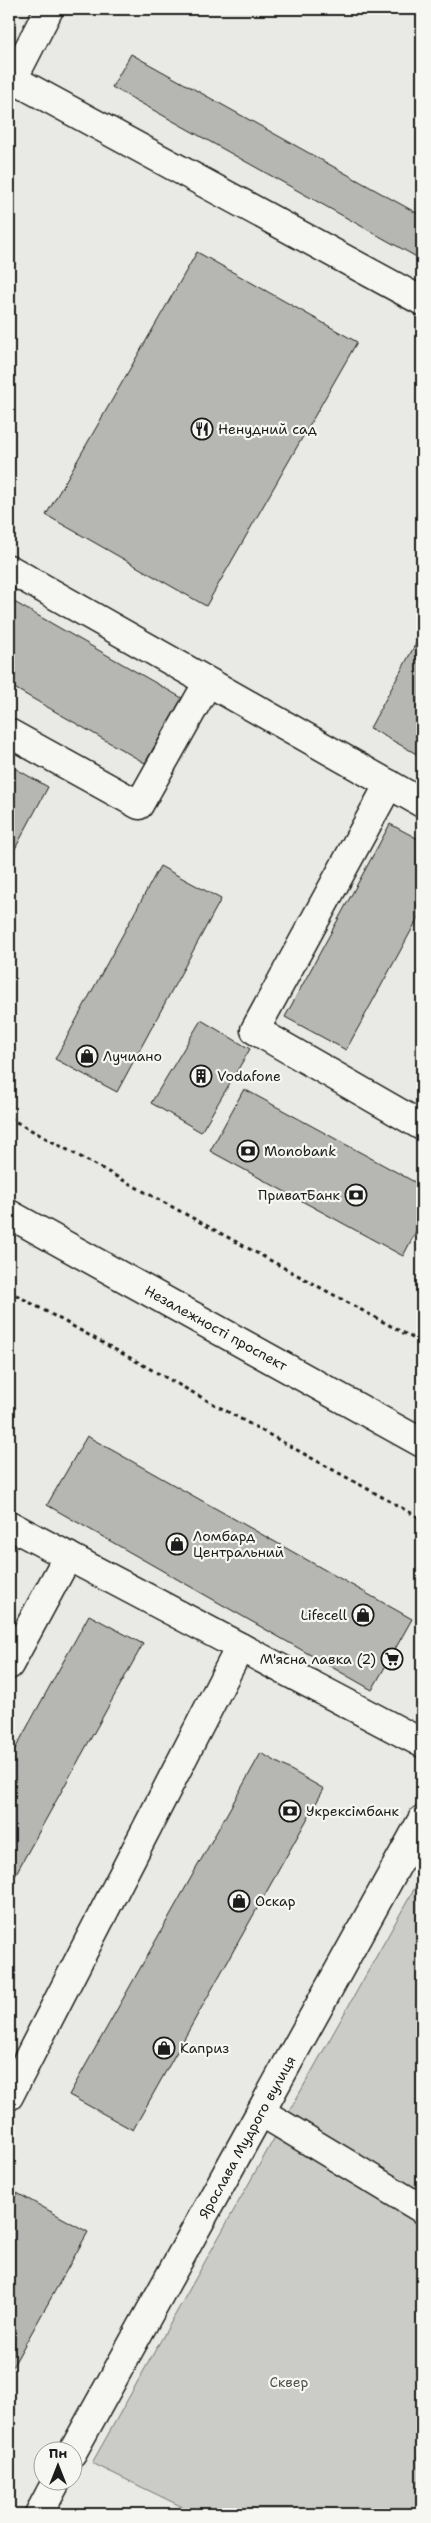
<svg xmlns="http://www.w3.org/2000/svg" width="431" height="2523" font-family="'Shantell Sans',sans-serif">
	<style>
		.green { fill: #cbcbc7; stroke: #747472 }
		.building { fill: #b6b6b3; stroke: #1c1c1c }
		.lines { fill: none; stroke-linecap: round; stroke-linejoin: round }
		.minor-casing { stroke: #1c1c1c; stroke-width: 31 }
		.path { stroke: #1c1c1c; stroke-width: 3; stroke-dasharray: 4 4; stroke-linecap: butt }
		.minor { stroke: #f6f6f2; stroke-width: 28 }
		.labels { text-anchor: middle; dominant-baseline: central; stroke-width: 4.5; stroke-linejoin: round; paint-order: stroke }
		.poi-label { font-size: 14px; fill: #1c1c1c; stroke: #f6f6f2; text-anchor: start }
		.street-label { font-size: 14px; fill: #1c1c1c; stroke: #f6f6f2 }
		.park-label { font-size: 14px; fill: #51514f; stroke: #f6f6f2 }
	</style>
	<rect width="100%" height="100%" fill="#e9e9e5"/>
	<filter id="ink" filterUnits="userSpaceOnUse"><feTurbulence type="fractalNoise" baseFrequency=".02" numOctaves="2"/><feDisplacementMap in="SourceGraphic" scale="10" xChannelSelector="R" yChannelSelector="G"/><feConvolveMatrix kernelMatrix="1 2 1 2 8 2 1 2 1" color-interpolation-filters="sRGB"/></filter>
	<g filter="url(#ink)">
		<polygon class="green" points="422,1875 422,2514 197,2514 92,2463"/>
		<g class="building">
			<polygon points="131,54 422,216 422,260 112,87"/>
			<polygon points="197,252 357,342 206,606 46,515"/>
			<polygon points="9,599 182,698 145,763 9,685"/>
			<polygon points="422,632 422,757 370,728"/>
			<polygon points="9,765 48,787 9,860"/>
			<polygon points="390,824 422,841 422,911 346,1050 285,1017"/>
			<polygon points="160,866 221,899 117,1092 55,1059"/>
			<polygon points="201,1020 250,1049 201,1132 151,1103"/>
			<polygon points="244,1089 422,1186 422,1220 403,1256 210,1151"/>
			<polygon points="87,1436 412,1619 372,1690 47,1505"/>
			<polygon points="89,1615 143,1644 9,1886 9,1760"/>
			<polygon points="261,1753 324,1789 133,2130 69,2095"/>
			<polygon points="17,2193 88,2232 9,2373 9,2208"/>
		</g>
		<g class="lines">
			<g class="minor-casing">
				<g id="minor">
					<polyline points="9,77 422,301"/>
					<polyline points="13,79 49,9"/>
					<polyline points="9,569 422,803"/>
					<polyline points="9,733 139,805 208,682"/>
					<polyline points="389,784 255,1030 422,1126"/>
					<polyline points="9,1214 422,1443"/>
					<polyline points="9,1525 422,1743"/>
					<polyline points="9,1665 68,1556"/>
					<polyline points="9,2096 240,1647"/>
					<polyline points="261,2112 422,2209"/>
					<polyline points="72,2453 422,1820"/>
					<polyline points="39,2514 57,2480"/>
				</g>
			</g>
			<g class="path">
				<polyline points="9,1118 422,1343"/>
				<polyline points="9,1291 422,1519"/>
			</g>
			<use href="#minor" class="minor"/>
		</g>
	</g>
	<defs>
		<g id="restaurant-ring" transform="scale(1.125)"><circle r="9.5" fill="#f6f6f2" stroke="#1c1c1c" stroke-width="1.5"/><path d="M-5-6h1v4h1v-4h1v4h1v-4h1v5L-1.5 .5V6h-2V.5L-5-1ZM5-6V6H3V1.5H1.5Q1.5-4 5-6Z" fill="#1c1c1c"/></g>
		<g id="shop-ring" transform="scale(1.125)"><circle r="9.5" fill="#f6f6f2" stroke="#1c1c1c" stroke-width="1.5"/><path d="M-5-2.5h2.3a2.7 3.5 0 0 1 5.4 0H5L5.5 6h-11ZM-1.5-2.5h3a1.5 2.3 0 0 0-3 0Z" fill="#1c1c1c"/></g>
		<g id="building-ring" transform="scale(1.125)"><circle r="9.5" fill="#f6f6f2" stroke="#1c1c1c" stroke-width="1.5"/><path d="M-4-6H4V6H1V3H-1V6H-4ZM-2.5-4.3h1.7v1.8h-1.7ZM.8-4.3h1.7v1.8H.8ZM-2.5-1h1.7V.8h-1.7ZM.8-1h1.7V.8H.8Z" fill="#1c1c1c"/></g>
		<g id="bank-ring" transform="scale(1.125)"><circle r="9.5" fill="#f6f6f2" stroke="#1c1c1c" stroke-width="1.5"/><path d="M-6-4H6V4H-6ZM0-2.3a2.3 2.3 0 1 0 0 4.6a2.3 2.3 0 1 0 0-4.6Z" fill="#1c1c1c"/></g>
		<g id="supermarket-ring" transform="scale(1.125)"><circle r="9.5" fill="#f6f6f2" stroke="#1c1c1c" stroke-width="1.5"/><path d="M-6-5.5h2.5l.6 2H6L4.5 2H-2.5L-4.4-4H-6ZM-1.5 3.2a1.3 1.3 0 1 0 .1 0ZM3 3.2a1.3 1.3 0 1 0 .1 0Z" fill="#1c1c1c"/></g>
	</defs>
	<g fill-rule="evenodd">
		<use href="#restaurant-ring" x="202" y="429"/>
		<use href="#shop-ring" x="87" y="1056"/>
		<use href="#building-ring" x="201" y="1076"/>
		<use href="#bank-ring" x="248" y="1151"/>
		<use href="#bank-ring" x="356" y="1195"/>
		<use href="#shop-ring" x="177" y="1544"/>
		<use href="#shop-ring" x="363" y="1615"/>
		<use href="#supermarket-ring" x="392" y="1659"/>
		<use href="#bank-ring" x="290" y="1811"/>
		<use href="#shop-ring" x="239" y="1901"/>
		<use href="#shop-ring" x="164" y="2048"/>
	</g>
	<g class="labels">
		<g class="poi-label">
			<text x="218" y="429">Ненудний сад</text>
			<text x="103" y="1056">Лучиано</text>
			<text x="217" y="1076">Vodafone</text>
			<text x="264" y="1151">Monobank</text>
			<text x="340" y="1195" text-anchor="end">ПриватБанк</text>
			<text x="193" y="1536">Ломбард<tspan x="193" dy="16">Центральний</tspan></text>
			<text x="347" y="1615" text-anchor="end">Lifecell</text>
			<text x="376" y="1659" text-anchor="end">М'ясна лавка (2)</text>
			<text x="306" y="1811">Укрексімбанк</text>
			<text x="255" y="1901">Оскар</text>
			<text x="180" y="2048">Каприз</text>
		</g>
		<g class="street-label">
			<text transform="translate(216 1328) rotate(29)">Незалежності проспект</text>
			<text transform="translate(247 2137) rotate(-61)">Ярослава Мудрого вулиця</text>
		</g>
		<g class="park-label">
			<text x="289" y="2382">Сквер</text>
		</g>
	</g>
	<rect width="431" height="2523" fill="none" stroke="#f6f6f2" stroke-width="30"/>
	<rect x="15" y="15" width="401" height="2493" fill="none" stroke="#1c1c1c" stroke-width="2" filter="url(#ink)"/>
	<g transform="translate(58 2466)"><circle r="24" fill="#f6f6f2" stroke="#9f9f9c"/>
	<path d="M0-4L9 19L0 12L-9 19Z" fill="#1c1c1c"/>
	<text y="-8" font-size="14" font-weight="bold" text-anchor="middle" fill="#1c1c1c">Пн</text>
	</g>
</svg>
